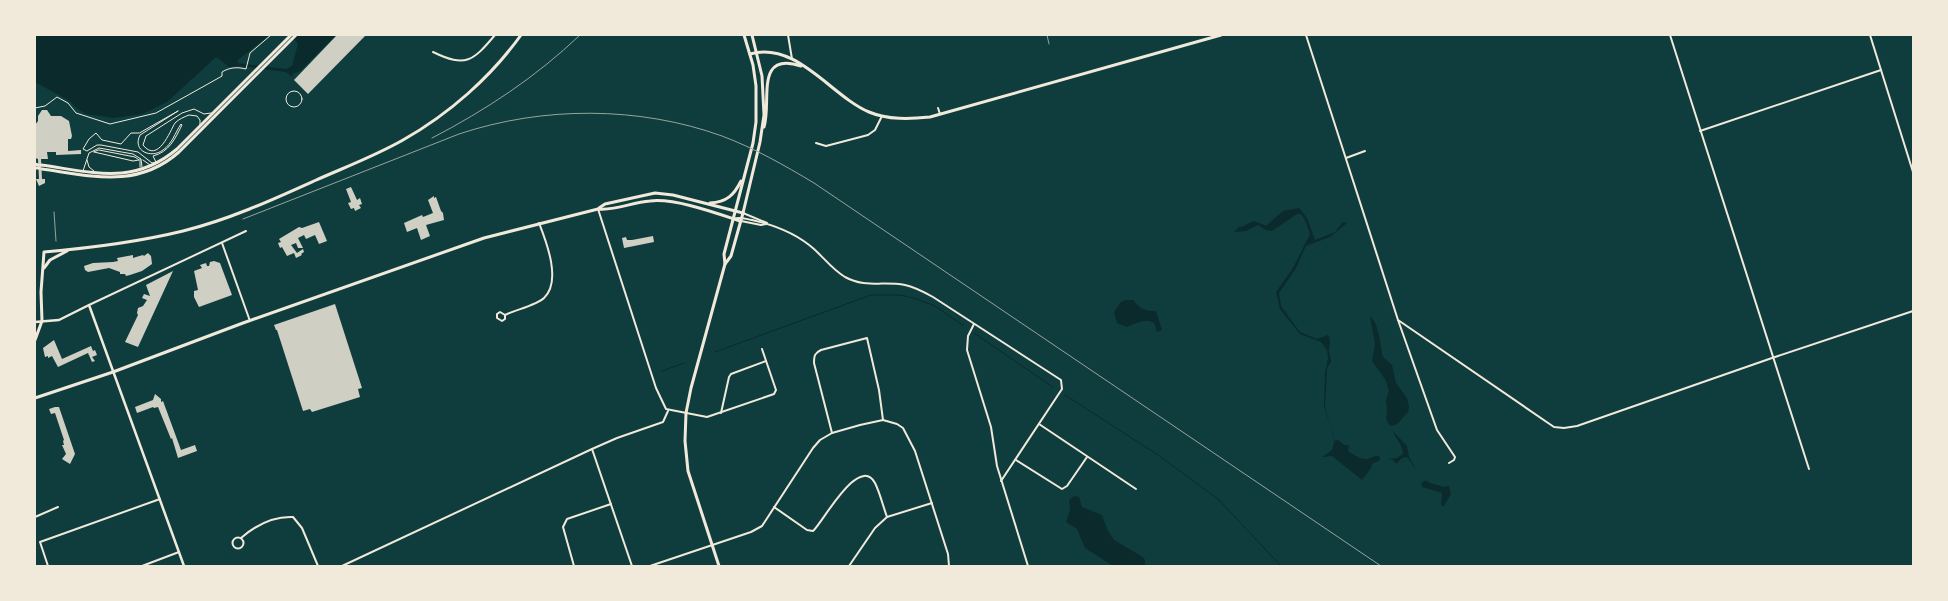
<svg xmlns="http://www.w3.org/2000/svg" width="1948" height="601" font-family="'Public Sans',sans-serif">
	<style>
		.water { fill: #0a2a2b }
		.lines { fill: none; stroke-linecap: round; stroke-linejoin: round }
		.stream { stroke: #0a2a2b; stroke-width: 1 }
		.building { fill: #cfcfc3 }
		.path { stroke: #f1e9da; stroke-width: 1 }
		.service { stroke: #f1e9da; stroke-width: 1 }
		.pedestrian { stroke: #f1e9da; stroke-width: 1 }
		.minor { stroke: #f1e9da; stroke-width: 2 }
		.tertiary { stroke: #f1e9da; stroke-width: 2.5 }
		.secondary { stroke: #f1e9da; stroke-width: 3 }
		.rail { stroke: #97a49c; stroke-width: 1 }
	</style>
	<rect width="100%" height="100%" fill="#0f3d3e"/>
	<g class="water">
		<polygon points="35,35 269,35 238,60 237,63 286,69 292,66 298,44 291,35 336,35 300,71 292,74 294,78 286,72 240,66 229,67 218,58 215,58 167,102 142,114 114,118 86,114 75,107 70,101 35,82"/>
		<path d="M1299,208L1307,218L1315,240L1335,232L1343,222L1347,223L1330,237L1306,246L1296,268L1279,293L1281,306L1300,332L1317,339L1328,335C1331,341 1330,344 1329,350C1329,354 1331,358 1331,362L1327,368L1325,407L1335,441L1338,440L1344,445H1349L1348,451C1353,454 1360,460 1367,459C1372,458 1374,455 1379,456L1380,460L1372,464L1371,468L1362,480L1332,456L1322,457L1332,450L1334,443V436L1324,407L1325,373L1328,358L1327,350L1321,342L1300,334L1280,309L1276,292L1293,268L1310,234L1305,220L1301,214H1297L1272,231L1266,230L1258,225L1246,231L1234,232L1239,227C1255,224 1247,217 1266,226L1283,211Z"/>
		<path d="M1125,300H1133C1139,308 1146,312 1156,311L1162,330L1157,332L1154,323C1147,318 1135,323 1127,327L1117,323L1114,312L1121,302Z"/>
		<path d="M1370,316C1380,326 1380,344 1383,357L1392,365L1396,383L1407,398L1409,407L1408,412C1402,418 1397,428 1389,425L1386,418L1387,411L1386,400L1389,390L1385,379L1372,361L1375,344Z"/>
		<path d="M1393,431L1407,446L1409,457L1417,471L1407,457L1402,458L1396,464L1393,460L1388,459L1397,458L1403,454C1403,444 1395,439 1393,431Z"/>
		<path d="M1426,480C1430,485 1438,484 1443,487L1449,486L1451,494L1444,506H1442L1441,504L1442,493L1422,487L1421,483Z"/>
		<polygon points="1074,496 1079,497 1082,507 1102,515 1108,531 1114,540 1143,557 1145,560 1145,566 1113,566 1085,548 1077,529 1066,522 1070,510 1069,500"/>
	</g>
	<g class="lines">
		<g class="stream">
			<polyline points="974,333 1053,387"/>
			<polyline points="715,352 871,295 900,295 914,298 935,306 964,326"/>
			<polyline points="662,371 684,363"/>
			<polyline points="1065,395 1158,455 1218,499 1281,566"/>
		</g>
	</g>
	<g class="building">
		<polygon points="337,35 366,35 308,94 294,80"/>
		<polygon points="42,110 47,110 51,116 61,116 69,121 72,136 71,139 68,139 68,151 81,150 81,154 56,155 56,152 47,152 48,159 41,159 42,179 45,179 45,183 39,186 36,179 39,179 38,159 35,158 35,125 38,121 38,116"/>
		<polygon points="351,187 357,200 360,198 362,204 359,205 361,208 355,211 354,208 351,209 348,203 351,202 346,189"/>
		<polygon points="434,196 434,198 436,197 441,211 443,213 444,220 426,225 430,236 421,240 417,228 407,232 404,223 422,215 423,217 433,213 428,200"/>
		<polygon points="319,222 327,241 319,244 315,235 306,239 304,235 298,238 303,248 298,248 296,243 291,245 297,253 303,249 304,252 301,254 302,255 296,258 294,253 287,256 282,247 280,248 278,243 281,242 279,239 299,227 302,228"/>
		<polygon points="653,236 654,242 624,248 622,238 626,237 627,240 632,240"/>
		<polygon points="148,253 151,256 152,264 142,271 130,275 126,276 125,274 120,274 120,272 109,268 88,272 85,270 84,266 93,263 113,262 118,261 117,258 133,255 133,258 136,257 143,255 144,256"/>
		<polygon points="214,261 220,263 232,295 199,307 194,297 194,291 198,290 194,271 202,268 200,265 206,263 207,266 209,266 210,262"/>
		<polygon points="173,271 138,347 125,342 138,315 137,313 138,308 143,306 147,300 142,298 144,294 150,296 146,285"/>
		<polygon points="335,304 362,388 358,389 360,397 312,412 310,409 303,411 277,330 276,330 274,325"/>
		<polygon points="54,340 62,359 91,346 93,351 95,350 97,355 92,357 95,361 92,362 88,353 58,367 52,356 48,358 48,356 45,357 43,348"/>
		<polygon points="155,394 161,399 161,402 163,401 181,450 195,445 197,451 178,458 172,438 171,439 158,407 154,408 153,407 137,413 135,407 153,400"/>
		<polygon points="55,407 59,407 75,454 70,464 62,459 66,454 62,445 64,445 63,441 64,440 55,413 51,414 49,409"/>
	</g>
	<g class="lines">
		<path class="path" d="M35,108L45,106L57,97L68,103L76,113L110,124L156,113L215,80L222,76V72C230,67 238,67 246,69L250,53L271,35"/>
		<g class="service">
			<path d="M200,125V120L197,116L189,115C184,117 179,119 175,123C170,131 158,164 143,145L146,136L182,113L194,109L204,114L211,113"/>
			<polyline points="140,159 140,167"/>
			<polyline points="87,160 89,167 94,171"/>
			<polyline points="143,160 150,165"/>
			<polyline points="83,171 89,153 99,148 133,154 141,159 142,167"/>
		</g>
		<g class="pedestrian">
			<circle cx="294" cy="99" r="8"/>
			<path d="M178,111L140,135C132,151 151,159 163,150C172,144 175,133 181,124L182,125C175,139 169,152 153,156L156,162L152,163L138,152L101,145H97L87,151L83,149L89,139L96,133L102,140L121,144L131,133H139Z"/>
			<polygon points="99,150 135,157 139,160 133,161 94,152"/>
		</g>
		<g class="minor">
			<polyline points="788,35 792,59"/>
			<polyline points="1306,35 1398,320 1437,430 1455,457 1454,460 1449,463"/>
			<polyline points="1670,35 1809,469"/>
			<polyline points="1870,35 1913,172"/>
			<path d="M433,52C466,68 473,61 495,35"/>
			<polyline points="938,108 940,114"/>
			<polyline points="1700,131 1881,70"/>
			<polyline points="816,143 826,146 868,135 875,130 882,116"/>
			<polyline points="1346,158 1365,151"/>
			<polyline points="598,209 656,388 666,409 707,417 774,394 776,390 762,349"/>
			<polyline points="743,213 767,223"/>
			<path d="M733,219C740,216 745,219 752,220C775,225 796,233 814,249C824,258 833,270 845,277C865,288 884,281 905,285C915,287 924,292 933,297L1061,380L1062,389L1001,481"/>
			<polyline points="741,221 761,225 766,224"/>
			<polyline points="222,243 250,321"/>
			<polyline points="89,305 246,231"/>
			<path d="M505,315V319L502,321L497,318V314L500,312L505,315C515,310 537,305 544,298C562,281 546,241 539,223"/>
			<polyline points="1398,320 1554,427 1564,428 1577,426 1772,358 1913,311"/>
			<polyline points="974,324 968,336 967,350 991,427 997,466 1028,566"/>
			<polyline points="721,413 729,377 731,374 766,361"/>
			<polyline points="1039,424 1136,489"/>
			<path d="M832,433L814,363C814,355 815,353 821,350L867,338L879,390L883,420"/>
			<polyline points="592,449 632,566"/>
			<polyline points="1016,460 1062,489 1067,486 1087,457"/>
			<path d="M774,507L807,530L813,531C823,522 859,454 875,483C880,493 883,506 887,517"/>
			<polyline points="35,517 58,507"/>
			<circle cx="238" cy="543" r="5.5"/>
			<path d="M241,538C256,525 273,516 293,517L302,528L318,566"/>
			<polyline points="48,566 40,542 160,499"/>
			<polyline points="142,566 179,552"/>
			<polyline points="342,566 592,449 617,438 663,422 668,411"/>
			<polyline points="574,566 563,527 567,519 611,504"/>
			<polyline points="650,566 751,532 762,526 813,448 820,440 832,433 860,425 883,420 897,424 903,428 915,451 948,554 949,566"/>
			<polyline points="849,566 875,528 887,517 932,503"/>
		</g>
		<polyline class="tertiary" points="35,322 59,320 89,305 184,566"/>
		<g class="secondary">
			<path d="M750,54C797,41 831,96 869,112C888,120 910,119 930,117L1221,35"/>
			<path d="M764,127C772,101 754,51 801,66"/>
			<polyline points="35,164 38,165"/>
			<path d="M41,165C93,172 133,186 177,149L291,35"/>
			<polyline points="35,168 39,168"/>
			<path d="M42,169C92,176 137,189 179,152L296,35"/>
			<path d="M710,203C727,202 734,195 741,181"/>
			<polyline points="599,208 605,204 655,193 673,195 743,213"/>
			<polyline points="725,264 731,256 743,213 760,142 764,115 762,76 752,35"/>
			<polyline points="44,268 50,260 67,251"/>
			<path d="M35,340L42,321L41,292L44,252C90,248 138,242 183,231C228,220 272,200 314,181C343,168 375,156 403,140C449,114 491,77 521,35"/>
			<path d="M35,398L113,372L243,323L484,238L598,209C616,211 632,202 650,201C675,198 716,213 740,221"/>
			<polyline points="719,566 688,471 685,441 686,413 691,388 725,264 724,254 753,143 756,122 756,86 753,65 744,35"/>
		</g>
		<g class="rail">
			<polyline points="1047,35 1049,44"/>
			<path d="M432,138C486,110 536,77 580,35"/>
			<polyline points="54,212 56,241"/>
			<path d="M243,219L459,134C543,106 639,106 722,136C754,148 784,165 814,183L1381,566"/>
		</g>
	</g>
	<rect width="1948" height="601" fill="none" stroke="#f1e9da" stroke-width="72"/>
</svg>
